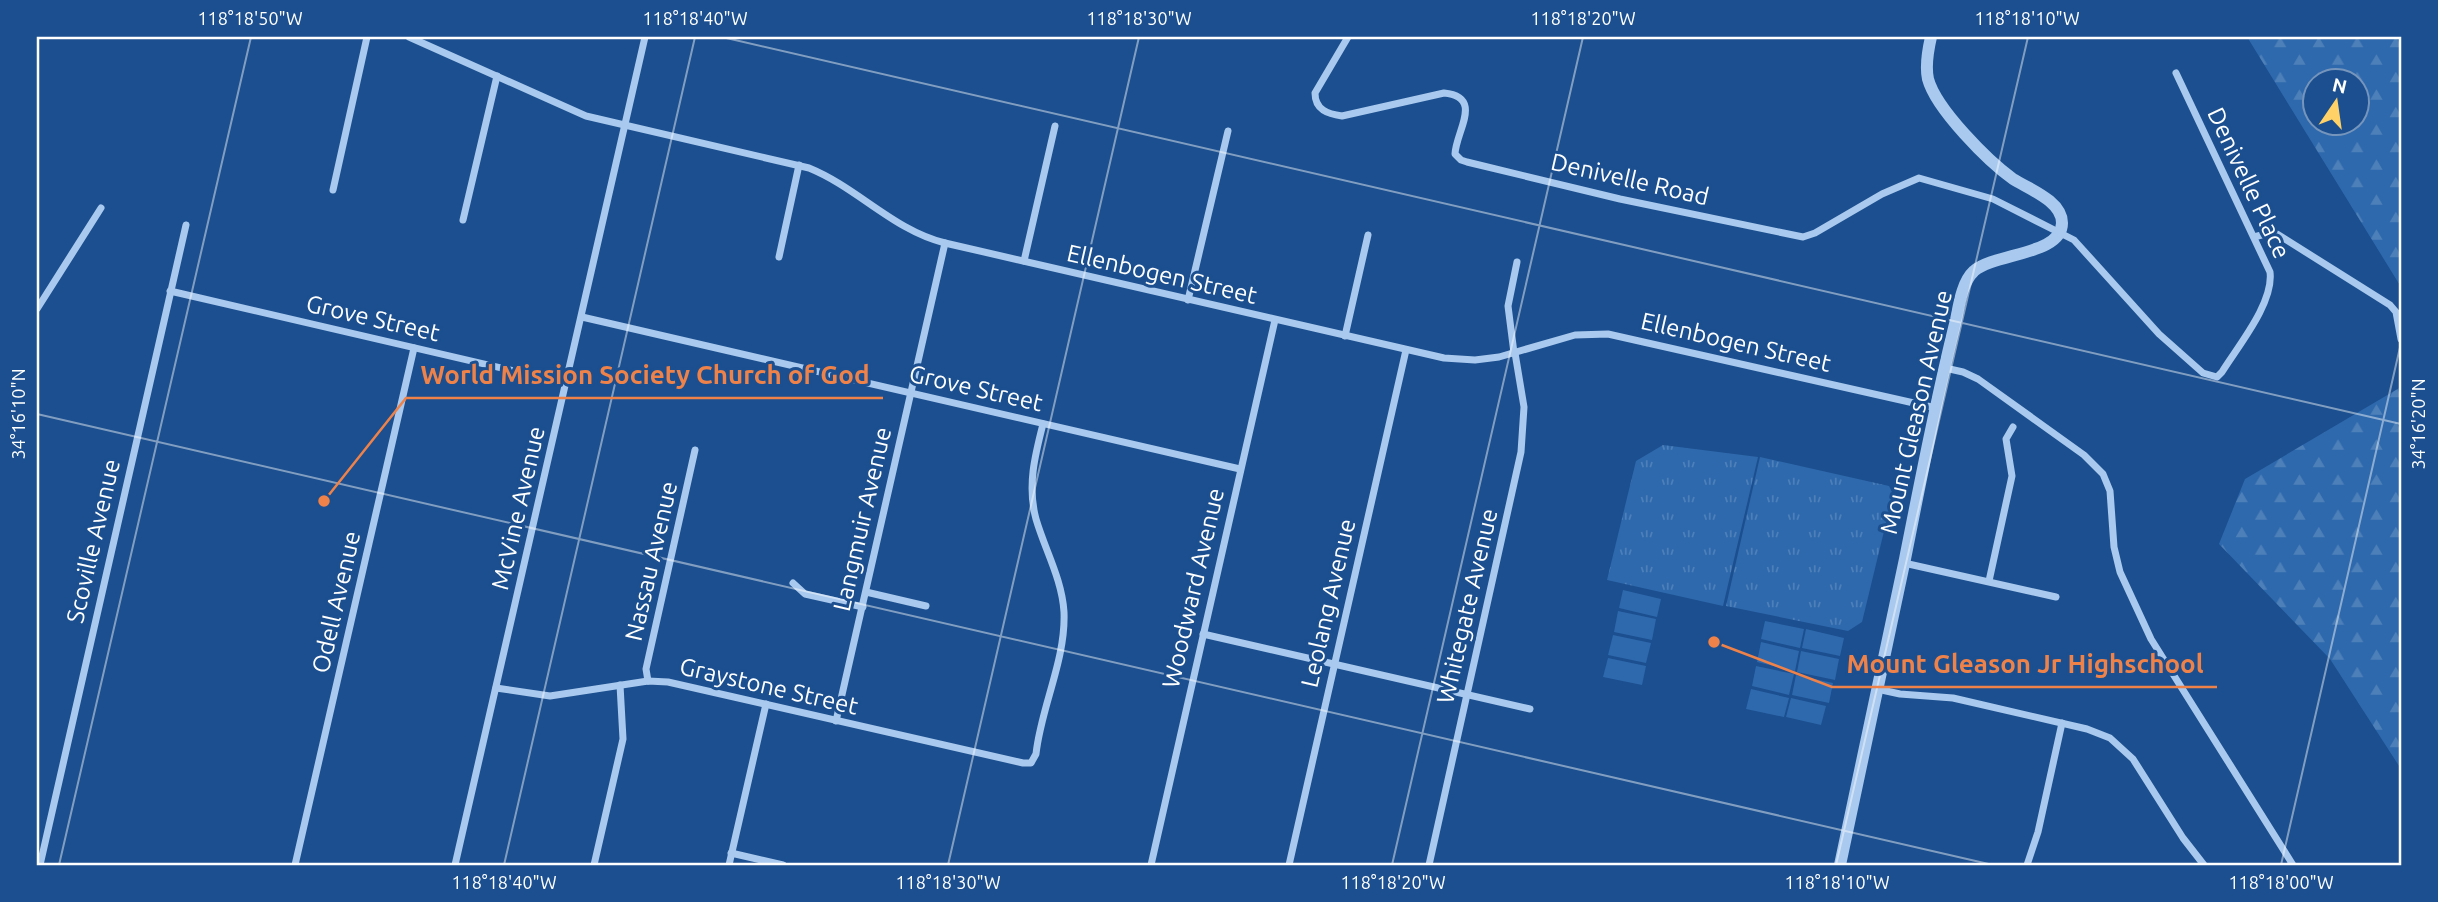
<svg xmlns="http://www.w3.org/2000/svg" width="2438" height="902" font-family="Ubuntu,sans-serif">
	<style>
		.grass { fill: url(#grass-tufts) }
		.forest { fill: url(#forest-firs); fill-rule: evenodd }
		.garden { fill: #2e69ad }
		.lines { fill: none; stroke-linecap: round; stroke-linejoin: round }
		.minor { stroke: #a9c9ee; stroke-width: 7 }
		.tertiary { stroke: #a9c9ee; stroke-width: 12 }
		.ticks { fill: none; stroke: #fff; stroke-width: 2; stroke-opacity: 0.45 }
		.labels { text-anchor: middle; dominant-baseline: central; stroke-width: 6; stroke-linejoin: round; paint-order: stroke }
		.street-label { font-size: 24px; fill: #fff; stroke: #1b4f8f }
		.leader { fill: none; stroke: #ee8249; stroke-width: 2.5 }
		.callout-dot { fill: #ee8249; stroke: #1b4f8f; stroke-width: 2.5 }
		.callout-label { font-size: 26px; text-anchor: middle; font-weight: bold; fill: #ee8249; stroke: #1b4f8f; stroke-width: 6; stroke-linejoin: round; paint-order: stroke }
		.neatline { fill: none; stroke: #fff; stroke-width: 2.5 }
		.ticks-label { font-size: 18px; text-anchor: middle; fill: #fff }
	</style>
	<defs>
		<pattern id="grass-tufts" width="24" height="20" patternUnits="userSpaceOnUse" patternTransform="scale(1.75)"><rect width="24" height="20" fill="#2e69ad"/><path d="M3 7l-1-3M5 7V3M7 7l1-3M15 17l-1-3M17 17v-4M19 17l1-3" fill="none" stroke="#4d80b9"/></pattern>
		<pattern id="forest-firs" width="22" height="20" patternUnits="userSpaceOnUse" patternTransform="scale(1.75)"><rect width="22" height="20" fill="#2e69ad"/><path d="M5 1l3.5 6h-7zM16 11l3.5 6h-7z" fill="#4d80b9"/></pattern>
	</defs>
	<rect width="100%" height="100%" fill="#1b4f8f"/>
	<g class="grass">
		<polygon points="1663,445 1758,457 1723,606 1607,580 1636,461"/>
		<polygon points="1760,457 1889,486 1893,494 1862,622 1848,631 1726,606"/>
	</g>
	<g class="forest">
		<path d="M2248,37H2401V287L2249,40ZM2316,80H2358V122H2316Z"/>
		<polygon points="2401,383 2401,769 2330,659 2219,544 2245,479 2401,387"/>
	</g>
	<g class="garden">
		<polygon points="1623,590 1661,599 1657,617 1619,608"/>
		<polygon points="1618,611 1656,619 1652,640 1614,632"/>
		<polygon points="1765,621 1804,629 1800,648 1761,639"/>
		<polygon points="1806,629 1844,638 1840,656 1802,648"/>
		<polygon points="1613,635 1651,643 1646,663 1608,655"/>
		<polygon points="1761,642 1799,651 1795,671 1757,662"/>
		<polygon points="1801,651 1839,659 1835,680 1797,672"/>
		<polygon points="1608,658 1646,666 1642,685 1603,677"/>
		<polygon points="1756,666 1794,674 1789,695 1752,686"/>
		<polygon points="1796,675 1833,683 1829,703 1792,695"/>
		<polygon points="1751,689 1789,698 1784,717 1746,709"/>
		<polygon points="1791,698 1826,706 1821,725 1786,717"/>
	</g>
	<g class="lines">
		<g class="minor">
			<path d="M409,37L586,116L809,168C858,188 893,230 945,243L1444,358L1475,360L1499,357L1575,335L1608,334L1936,408"/>
			<path d="M1348,37L1315,93C1315,110 1328,114 1342,116L1444,93C1484,97 1456,131 1455,154L1461,160L1467,162L1620,199L1803,237L1815,233L1882,194L1919,178L1993,199L2074,240L2159,334L2203,373L2217,377L2222,372C2238,346 2274,303 2270,272L2176,73"/>
			<polyline points="333,190 367,37"/>
			<polyline points="463,220 497,76"/>
			<polyline points="2254,237 2269,233 2277,234 2390,305 2396,312 2401,339"/>
			<polyline points="779,257 799,165"/>
			<polyline points="1024,261 1055,126"/>
			<polyline points="170,291 566,383"/>
			<polyline points="1188,300 1228,131"/>
			<polyline points="37,309 101,208"/>
			<polyline points="582,317 1240,469"/>
			<polyline points="1345,336 1368,235"/>
			<polyline points="1514,353 1508,306 1517,262"/>
			<polyline points="1945,368 1963,372 1978,379 2084,455 2103,474 2110,491 2114,547 2120,572 2151,639 2293,865"/>
			<polyline points="1904,563 2056,597"/>
			<polyline points="1989,581 2012,476 2006,439 2013,427"/>
			<polyline points="793,583 805,594 863,607"/>
			<polyline points="866,592 926,606"/>
			<polyline points="1203,634 1530,709"/>
			<polyline points="648,681 646,669 695,450"/>
			<path d="M496,688L550,696L648,681L668,682L1023,763H1031L1036,754C1041,707 1066,660 1064,612C1062,579 1045,550 1036,519C1027,486 1035,455 1043,424"/>
			<polyline points="1877,689 1900,694 1953,698 2087,729 2110,738 2133,759 2183,838 2204,865"/>
			<polyline points="836,721 945,243"/>
			<polyline points="731,853 783,865"/>
			<polyline points="40,865 186,225"/>
			<polyline points="295,865 414,348"/>
			<polyline points="455,865 645,37"/>
			<polyline points="594,865 623,739 620,685"/>
			<polyline points="729,865 766,704"/>
			<polyline points="1151,865 1275,320"/>
			<polyline points="1289,865 1406,350"/>
			<polyline points="1429,865 1521,452 1524,407 1515,353"/>
			<polyline points="2027,865 2038,832 2062,723"/>
		</g>
		<path class="tertiary" d="M1840,865C1861,763 1884,661 1905,559C1921,479 1936,399 1956,320C1959,305 1962,282 1974,271C1995,253 2062,255 2062,223C2062,201 2029,189 2013,179C1988,161 1936,109 1928,79C1925,65 1928,50 1931,37"/>
	</g>
	<path class="ticks" d="M722,37L2401,424M37,414L1993,865M59,865L251,37M504,865L695,37M948,865L1139,37M1392,865L1583,37M1836,865L2028,37M2281,865L2401,343"/>
	<g class="labels">
		<g class="street-label">
			<text transform="translate(1630 179) rotate(13)">Denivelle Road</text>
			<text transform="translate(2249 183) rotate(65)">Denivelle Place</text>
			<text transform="translate(1162 274) rotate(13)">Ellenbogen Street</text>
			<text transform="translate(373 318) rotate(13)">Grove Street</text>
			<text transform="translate(1736 342) rotate(13)">Ellenbogen Street</text>
			<text transform="translate(976 388) rotate(13)">Grove Street</text>
			<text transform="translate(1916 412) rotate(-77)">Mount Gleason Avenue</text>
			<text transform="translate(518 508) rotate(-77)">McVine Avenue</text>
			<text transform="translate(862 519) rotate(-77)">Langmuir Avenue</text>
			<text transform="translate(93 541) rotate(-77)">Scoville Avenue</text>
			<text transform="translate(651 561) rotate(-77)">Nassau Avenue</text>
			<text transform="translate(1193 588) rotate(-77)">Woodward Avenue</text>
			<text transform="translate(336 602) rotate(-77)">Odell Avenue</text>
			<text transform="translate(1328 603) rotate(-77)">Leolang Avenue</text>
			<text transform="translate(1467 606) rotate(-77)">Whitegate Avenue</text>
			<text transform="translate(769 686) rotate(13)">Graystone Street</text>
		</g>
	</g>
	<path class="leader" d="M324 501L406 398H883M1714 642L1832 687H2217"/>
	<g class="callout-dot">
		<circle cx="324" cy="501" r="7"/>
		<circle cx="1714" cy="642" r="7"/>
	</g>
	<g class="callout-label">
		<text x="645" y="384">World Mission Society Church of God</text>
		<text x="2025" y="673">Mount Gleason Jr Highschool</text>
	</g>
	<rect width="2438" height="902" fill="none" stroke="#1b4f8f" stroke-width="77"/>
	<g transform="translate(2336 102) rotate(13)"><circle r="33" fill="#1b4f8f" stroke="#7695bc" stroke-width="2"/>
	<path d="M0-5L12 26L0 18L-12 26Z" fill="#ffd166"/>
	<text y="-10" font-size="19" font-weight="bold" text-anchor="middle" fill="#ffffff">N</text>
	</g>
	<rect x="38" y="38" width="2362" height="826" class="neatline"/>
	<g class="ticks-label">
		<text x="250" y="25">118°18'50"W</text>
		<text x="695" y="25">118°18'40"W</text>
		<text x="1139" y="25">118°18'30"W</text>
		<text x="1583" y="25">118°18'20"W</text>
		<text x="2027" y="25">118°18'10"W</text>
		<text transform="translate(19 414) rotate(-90)" y="6">34°16'10"N</text>
		<text transform="translate(2419 424) rotate(-90)" y="6">34°16'20"N</text>
		<text x="504" y="889">118°18'40"W</text>
		<text x="948" y="889">118°18'30"W</text>
		<text x="1393" y="889">118°18'20"W</text>
		<text x="1837" y="889">118°18'10"W</text>
		<text x="2281" y="889">118°18'00"W</text>
	</g>
</svg>
